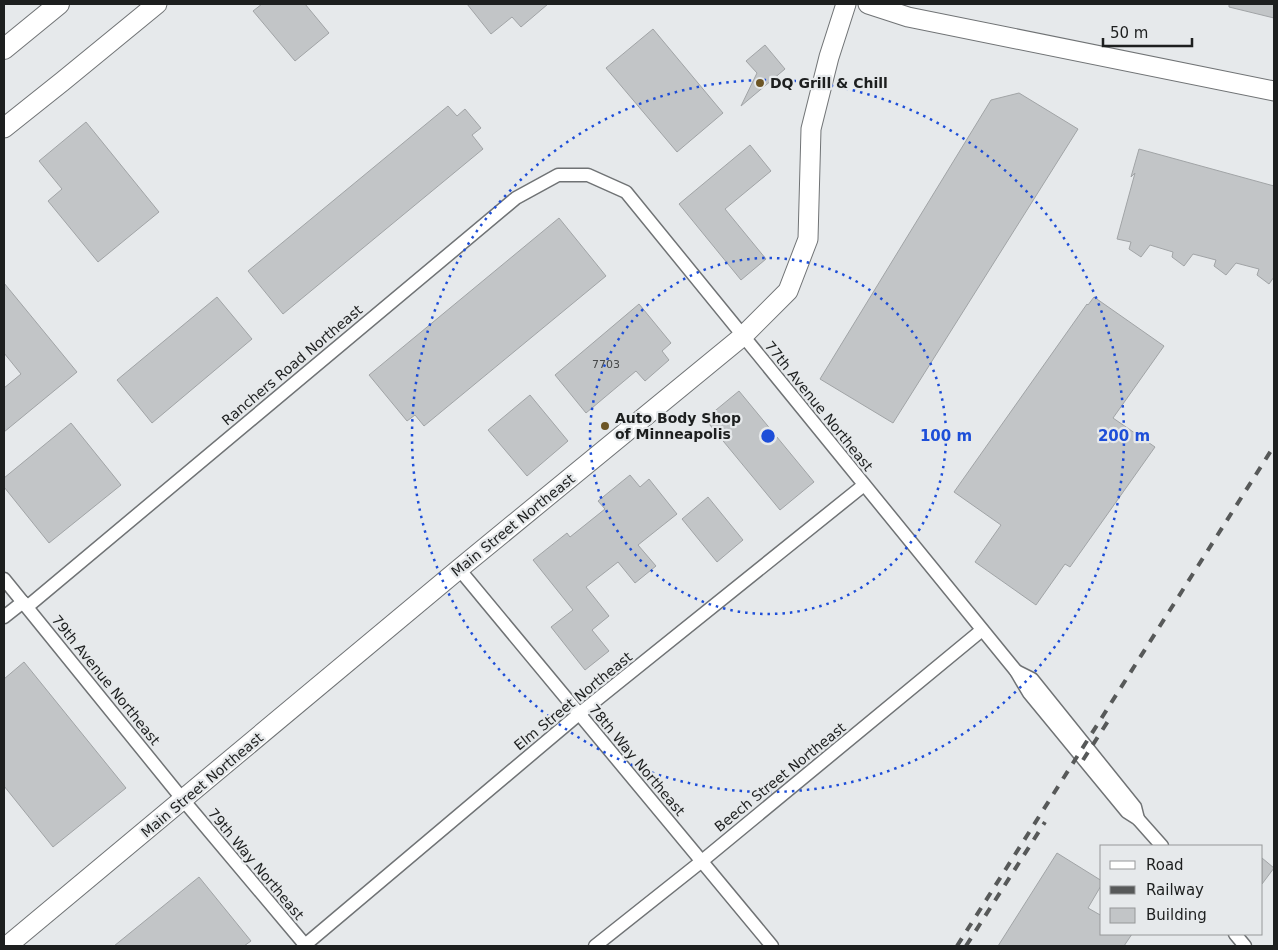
<svg xmlns="http://www.w3.org/2000/svg" width="1278" height="950" font-family="'DejaVu Sans',sans-serif">
	<style>
		.building { fill: #c2c5c7; stroke: #a1a4a6 }
		.lines { fill: none; stroke-linecap: round; stroke-linejoin: round }
		.street-casing { stroke: #707375; stroke-width: 15 }
		.secondary-casing { stroke: #707375; stroke-width: 21 }
		.primary-casing { stroke: #707375; stroke-width: 22 }
		.street { stroke: #fff; stroke-width: 12 }
		.secondary { stroke: #fff; stroke-width: 19 }
		.primary { stroke: #fff; stroke-width: 20 }
		.rail { stroke: #575959; stroke-width: 4; stroke-dasharray: 9 9; stroke-linecap: butt }
		.ring { fill: none; stroke: #1d4ed8; stroke-width: 2.5; stroke-dasharray: 2.5 5 }
		.poi-dot { fill: #6c5525; stroke: #e6e9eb; stroke-width: 2 }
		.labels { text-anchor: middle; dominant-baseline: central; stroke-width: 4.5; stroke-linejoin: round; paint-order: stroke }
		.number-label { font-size: 11px; fill: #464849 }
		.poi-label { font-size: 14px; font-weight: bold; fill: #1d1f1f; stroke: #e6e9eb; text-anchor: start }
		.street-label { font-size: 14px; fill: #1d1f1f; stroke: #e6e9eb }
		.centre { fill: #1d4ed8; stroke: #e6e9eb; stroke-width: 2.5 }
		.ring-label { font-size: 15px; text-anchor: middle; font-weight: bold; fill: #1d4ed8; stroke: #e6e9eb; stroke-width: 4.5; stroke-linejoin: round; paint-order: stroke }
	</style>
	<rect width="100%" height="100%" fill="#e6e9eb"/>
	<g class="building">
		<polygon points="262,4 305,4 329,33 295,61 253,11"/>
		<polygon points="467,4 548,4 521,27 512,17 491,34"/>
		<polygon points="1229,4 1274,4 1274,18 1229,7"/>
		<polygon points="653,29 723,113 677,152 606,68"/>
		<polygon points="765,45 785,69 741,106 757,73 746,61"/>
		<polygon points="1019,93 1078,129 893,423 820,379 991,100"/>
		<polygon points="448,106 457,116 465,109 481,128 472,135 483,149 283,314 248,271"/>
		<polygon points="86,122 159,212 98,262 48,201 62,189 39,161"/>
		<polygon points="750,145 771,171 725,209 766,259 741,280 679,204"/>
		<polygon points="1139,149 1274,186 1274,277 1269,284 1257,275 1259,269 1236,263 1226,275 1214,266 1216,260 1193,254 1184,266 1172,257 1173,252 1150,245 1141,257 1129,249 1131,242 1117,239 1135,173 1131,177"/>
		<polygon points="559,218 606,276 424,426 415,415 407,421 369,375"/>
		<polygon points="4,283 77,372 4,432 4,388 21,374 4,353"/>
		<polygon points="217,297 252,339 152,423 117,380"/>
		<polygon points="1094,297 1164,346 1113,418 1155,447 1070,567 1065,564 1036,605 975,562 1001,525 954,492 1087,304 1088,305"/>
		<polygon points="639,304 671,343 662,351 669,360 645,381 636,371 586,413 555,375"/>
		<polygon points="739,391 814,482 780,510 705,419"/>
		<polygon points="530,395 568,441 527,476 488,430"/>
		<polygon points="71,423 121,485 49,543 4,487 4,478"/>
		<polygon points="630,475 640,487 649,479 677,514 638,545 656,566 635,583 618,562 586,587 609,616 592,630 609,651 585,670 551,627 573,610 533,560 567,533 570,537 605,509 598,501"/>
		<polygon points="708,497 743,540 717,562 682,519"/>
		<polygon points="24,662 126,788 53,847 4,786 4,679"/>
		<polygon points="1057,853 1102,881 1102,884 1088,908 1102,916 1102,934 1132,934 1124,946 998,946"/>
		<polygon points="1262,858 1274,868 1262,884"/>
		<polygon points="199,877 251,941 244,946 114,946"/>
	</g>
	<g class="lines">
		<g class="street-casing">
			<g id="street">
				<polyline points="459,569 772,946"/>
				<polyline points="4,579 184,801 306,946"/>
				<polyline points="27,607 516,198 558,175 588,175 626,192 1016,671 1029,693 1127,812 1138,819 1162,846"/>
				<polyline points="4,617 23,602"/>
				<polyline points="1016,671 1032,679 1135,807 1138,819"/>
				<polyline points="1235,934 1245,946"/>
				<polyline points="305,945 579,714 864,485"/>
				<polyline points="595,946 702,861 982,630"/>
			</g>
		</g>
		<g class="secondary-casing">
			<g id="secondary">
				<polyline points="868,4 908,17 1274,91"/>
				<polyline points="4,128 63,81 157,4"/>
				<polyline points="7,946 459,569 743,336 788,291 808,239 811,129 829,57 846,4"/>
			</g>
		</g>
		<g class="primary-casing">
			<polyline id="primary" points="4,49 59,4"/>
		</g>
		<use href="#street" class="street"/>
		<use href="#secondary" class="secondary"/>
		<use href="#primary" class="primary"/>
		<g class="rail">
			<polyline points="1083,760 1110,718"/>
			<polyline points="957,946 1274,446"/>
			<polyline points="966,946 1045,822"/>
		</g>
	</g>
	<g class="ring">
		<circle cx="768" cy="436" r="178"/>
		<circle cx="768" cy="436" r="356"/>
	</g>
	<g class="poi-dot">
		<circle cx="760" cy="83" r="5"/>
		<circle cx="605" cy="426" r="5"/>
	</g>
	<g class="labels">
		<g class="number-label">
			<text x="606" y="364">7703</text>
		</g>
		<g class="poi-label">
			<text x="770" y="83">DQ Grill &amp; Chill</text>
			<text x="615" y="418">Auto Body Shop<tspan x="615" dy="16">of Minneapolis</tspan></text>
		</g>
		<g class="street-label">
			<text transform="translate(292 365) rotate(-40)">Ranchers Road Northeast</text>
			<text transform="translate(819 406) rotate(51)">77th Avenue Northeast</text>
			<text transform="translate(513 525) rotate(-39)">Main Street Northeast</text>
			<text transform="translate(106 680) rotate(51)">79th Avenue Northeast</text>
			<text transform="translate(573 701) rotate(-39)">Elm Street Northeast</text>
			<text transform="translate(637 760) rotate(50)">78th Way Northeast</text>
			<text transform="translate(780 777) rotate(-39)">Beech Street Northeast</text>
			<text transform="translate(202 785) rotate(-40)">Main Street Northeast</text>
			<text transform="translate(256 864) rotate(50)">79th Way Northeast</text>
		</g>
	</g>
	<circle cx="768" cy="436" r="8" class="centre"/>
	<g class="ring-label">
		<text x="946" y="441">100 m</text>
		<text x="1124" y="441">200 m</text>
	</g>
	<rect width="1278" height="950" fill="none" stroke="#1d1f1f" stroke-width="10"/>
	<rect x="1100" y="845" width="162" height="90" fill="#e6e9eb" stroke="#969899"/>
	<rect x="1110" y="861" width="25" height="8" fill="#ffffff" stroke="#969899"/>
	<text x="1146" y="870" font-size="15" fill="#1d1f1f">Road</text>
	<rect x="1110" y="886" width="25" height="8" fill="#575959" stroke="#969899"/>
	<text x="1146" y="895" font-size="15" fill="#1d1f1f">Railway</text>
	<rect x="1110" y="908" width="25" height="15" fill="#c2c5c7" stroke="#969899"/>
	<text x="1146" y="920" font-size="15" fill="#1d1f1f">Building</text>
	<path d="M1103 38v8h89v-8" fill="none" stroke="#1d1f1f" stroke-width="2.5"/>
	<text x="1110" y="38" font-size="15" fill="#1d1f1f" stroke="#e6e9eb" stroke-width="4" paint-order="stroke">50 m</text>
</svg>
